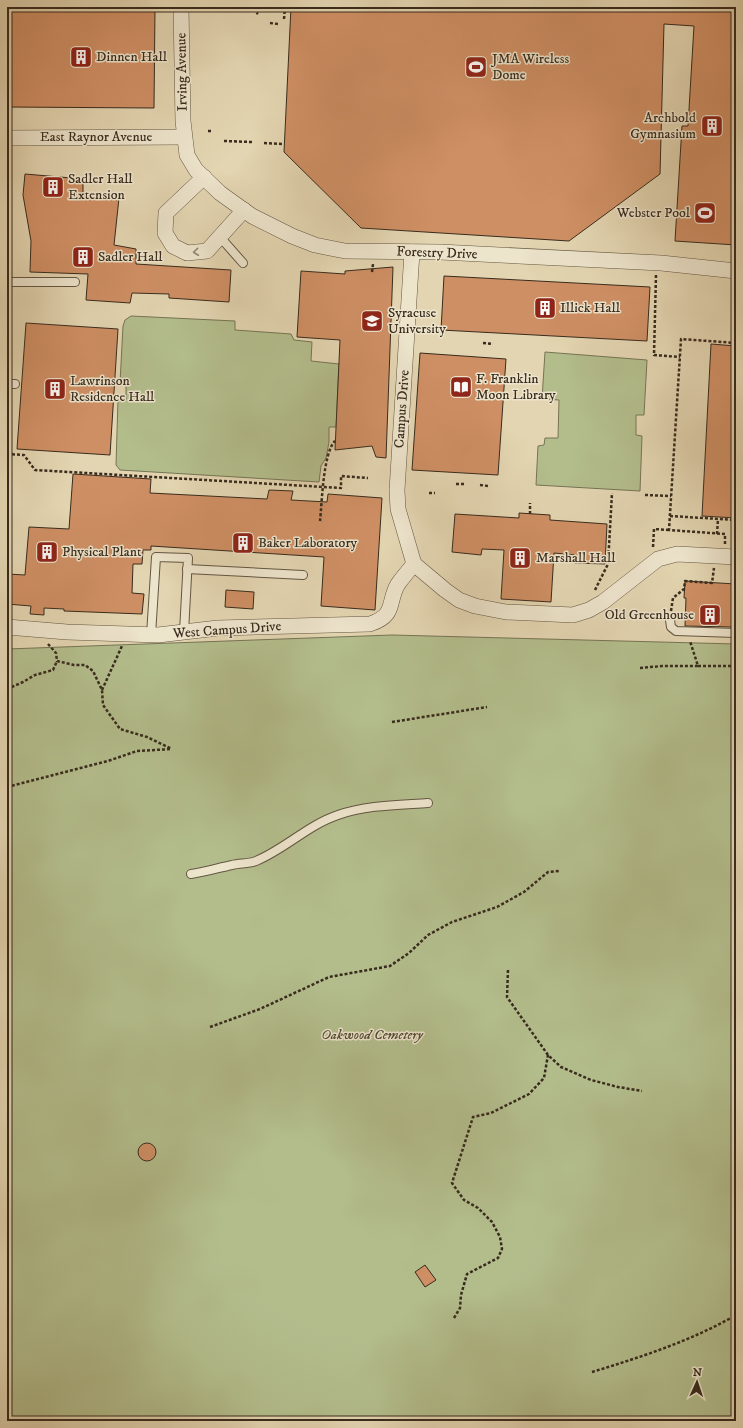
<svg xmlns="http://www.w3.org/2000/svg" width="743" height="1428" font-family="'IM FELL DW Pica',serif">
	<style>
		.green { fill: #b3bd8c; stroke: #767454 }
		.building { fill: #cf8f64; stroke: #382b1d }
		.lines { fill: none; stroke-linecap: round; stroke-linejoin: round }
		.lane-casing { stroke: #635642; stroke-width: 10 }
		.street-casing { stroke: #635642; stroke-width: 16 }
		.path { stroke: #382b1d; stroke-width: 2.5; stroke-dasharray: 3 2; stroke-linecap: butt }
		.lane { stroke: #ede4cc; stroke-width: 8 }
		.street { stroke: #ede4cc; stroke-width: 15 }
		.oneway { stroke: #928874 }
		.labels { text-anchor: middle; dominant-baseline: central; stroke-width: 3; stroke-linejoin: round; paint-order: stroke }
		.poi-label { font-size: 14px; fill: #382b1d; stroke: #ede4cc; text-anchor: start }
		.street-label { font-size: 14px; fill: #382b1d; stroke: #ede4cc }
		.park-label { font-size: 14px; font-style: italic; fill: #514833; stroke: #ede4cc }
	</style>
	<rect width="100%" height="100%" fill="#e3d5b1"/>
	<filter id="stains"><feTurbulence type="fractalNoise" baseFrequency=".005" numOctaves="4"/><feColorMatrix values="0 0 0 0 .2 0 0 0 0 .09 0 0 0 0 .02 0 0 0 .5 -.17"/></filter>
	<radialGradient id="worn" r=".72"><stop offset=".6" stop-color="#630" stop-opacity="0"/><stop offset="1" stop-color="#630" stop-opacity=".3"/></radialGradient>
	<g class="green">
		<polygon points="131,316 235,321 235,330 291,334 294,340 312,342 311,361 339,364 336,427 329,427 329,442 326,458 321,466 319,482 120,470 116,465 118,400 126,400 126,385 120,383 123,326 125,320"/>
		<polygon points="545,352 647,360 644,415 636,415 636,435 642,436 640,491 536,485 538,446 544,445 545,438 558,438 559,400 542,399"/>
		<polygon points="392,635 736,644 736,1421 7,1421 7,649"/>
	</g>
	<g class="building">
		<polygon points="8,7 155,7 154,108 7,107"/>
		<polygon points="291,7 736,7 736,245 675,241 682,126 688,126 694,26 664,24 660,174 569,241 361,228 284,152"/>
		<polygon points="25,174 83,179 83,197 119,198 114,245 136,249 136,264 231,270 229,302 169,298 169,294 132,293 130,303 86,300 88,274 30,272 31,241 23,195"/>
		<polygon points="393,267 386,458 376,457 372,446 335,450 340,340 297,337 301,271 345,274 345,271"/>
		<polygon points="444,276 650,287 647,341 441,330"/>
		<polygon points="26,323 118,329 110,455 17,449"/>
		<polygon points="711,344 736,346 736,518 702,516"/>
		<polygon points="420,353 506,359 498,475 412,470"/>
		<polygon points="73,474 151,479 150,493 267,499 269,490 293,491 291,500 327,502 328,494 382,498 375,610 321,606 324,557 151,546 151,550 143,550 142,564 133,564 132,593 144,594 142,614 64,611 64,609 44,608 44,615 30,614 31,606 7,604 7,574 25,575 29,527 69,529"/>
		<polygon points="519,513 550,515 550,520 607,524 605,564 575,563 575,555 554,553 551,602 501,599 504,550 482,549 481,555 452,552 455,514 519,518"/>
		<polygon points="685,581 736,584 734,627 685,626 686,598 684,598"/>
		<polygon points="226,590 254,592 253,609 225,607"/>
		<circle cx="147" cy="1152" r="9"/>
		<polygon points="425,1265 436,1280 425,1287 415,1272"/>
	</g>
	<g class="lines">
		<g class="lane-casing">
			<g id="lane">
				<polyline points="220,237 243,263"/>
				<polyline points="7,282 75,282"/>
				<polyline points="7,384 15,384"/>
				<polyline points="187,569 303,575"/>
				<polyline points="670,620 671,627 676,631 736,633"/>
				<polyline points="151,635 156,557 188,558 184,632"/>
				<path d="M191,874C205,872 218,868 232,865C240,863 249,864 256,861C285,849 308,825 338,815C366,805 399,805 428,803"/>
			</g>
		</g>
		<g class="street-casing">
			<g id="street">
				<polyline points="181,7 183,121 187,155 196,170 220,193 252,216 292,236 315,245 345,251 440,252 661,263 736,271"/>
				<polyline points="7,138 184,137"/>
				<polyline points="204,177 166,213 165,233 173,246 187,253 207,251 244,210"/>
				<polyline points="412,252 397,490 398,509 414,564"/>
				<polyline points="414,564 445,590 459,600 475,606 506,612 573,615 589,610 603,602 658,559 677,554 736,557"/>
				<path d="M7,627L67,632L158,635L218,628L370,624C397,615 387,602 398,584C403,577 409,570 414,564"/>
			</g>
		</g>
		<g class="path">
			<polyline points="253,9 258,14"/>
			<polyline points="284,19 285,7"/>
			<polyline points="270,23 278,24"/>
			<polyline points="208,131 213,131"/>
			<polyline points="224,141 252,142"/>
			<polyline points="264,143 284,144"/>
			<polyline points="372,272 373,264"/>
			<polyline points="656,275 654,355 680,357"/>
			<polyline points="436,331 446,332"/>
			<polyline points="483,343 493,344"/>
			<polyline points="7,454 24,455 35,470 341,488 341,476 368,478"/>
			<polyline points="456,484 464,484"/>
			<polyline points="480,485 488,486"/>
			<polyline points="429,493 435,493"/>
			<polyline points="645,495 671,496"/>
			<polyline points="530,514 530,503"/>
			<polyline points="670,516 736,520"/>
			<path d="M320,521C322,503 323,453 335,441"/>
			<polyline points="717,534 718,519"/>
			<polyline points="725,544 725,534 669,530 681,339 736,343"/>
			<polyline points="653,547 654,529 669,530"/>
			<polyline points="595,590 608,564 612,493"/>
			<polyline points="671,611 673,598 684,589 685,581 712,583 714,568"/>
			<polyline points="48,644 56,653 57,661 74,665 85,665 93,671 102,690 103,705 120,729 147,737 172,749"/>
			<polyline points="698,666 736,666"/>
			<polyline points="640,668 662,666 698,666 690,641"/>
			<polyline points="7,689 23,682 35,675 53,670 57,661"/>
			<polyline points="102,690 122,646"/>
			<polyline points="392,722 487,707"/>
			<polyline points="7,787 108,761 137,751 172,749"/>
			<polyline points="508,970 507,997 548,1055 561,1067 591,1080 618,1087 642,1091"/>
			<polyline points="210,1027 260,1009 329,977 390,966 409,953 428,935 452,922 497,907 524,892 548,872 559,871"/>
			<polyline points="454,1318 460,1308 461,1295 467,1274 498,1258 502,1249 500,1237 492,1222 478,1208 464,1200 452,1183 473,1117 491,1113 529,1094 544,1078 548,1055"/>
			<path d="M592,1372C641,1357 691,1341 736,1315"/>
		</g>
		<use href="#lane" class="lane"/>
		<use href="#street" class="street"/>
	</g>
	<defs><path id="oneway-chevron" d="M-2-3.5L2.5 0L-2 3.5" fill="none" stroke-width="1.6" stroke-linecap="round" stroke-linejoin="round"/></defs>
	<use class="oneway" href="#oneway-chevron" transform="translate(196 252) rotate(174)"/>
	<defs>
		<g id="building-square" transform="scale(1.15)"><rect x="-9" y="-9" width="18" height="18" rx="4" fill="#8f2418" stroke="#ede4cc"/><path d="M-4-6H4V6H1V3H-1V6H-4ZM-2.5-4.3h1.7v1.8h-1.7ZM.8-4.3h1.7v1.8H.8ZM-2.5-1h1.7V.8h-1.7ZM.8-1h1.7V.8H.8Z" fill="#fff"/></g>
		<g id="stadium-square" transform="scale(1.15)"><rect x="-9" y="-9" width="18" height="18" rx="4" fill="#8f2418" stroke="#ede4cc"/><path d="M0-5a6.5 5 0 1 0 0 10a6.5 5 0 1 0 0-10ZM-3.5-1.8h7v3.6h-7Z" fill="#fff"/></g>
		<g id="university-square" transform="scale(1.15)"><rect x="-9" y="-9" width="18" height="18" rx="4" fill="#8f2418" stroke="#ede4cc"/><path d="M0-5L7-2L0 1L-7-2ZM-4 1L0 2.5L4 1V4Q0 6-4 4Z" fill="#fff"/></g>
		<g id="library-square" transform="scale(1.15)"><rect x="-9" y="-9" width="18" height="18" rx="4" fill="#8f2418" stroke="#ede4cc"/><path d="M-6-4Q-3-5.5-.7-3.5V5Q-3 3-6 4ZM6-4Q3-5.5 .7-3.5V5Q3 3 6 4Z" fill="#fff"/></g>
	</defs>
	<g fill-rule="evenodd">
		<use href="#building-square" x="81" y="57"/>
		<use href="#stadium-square" x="476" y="67"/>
		<use href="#building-square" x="712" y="126"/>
		<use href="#building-square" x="53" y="187"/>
		<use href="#stadium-square" x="705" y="213"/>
		<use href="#building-square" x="83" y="257"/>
		<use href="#building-square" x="545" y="308"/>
		<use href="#university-square" x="372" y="321"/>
		<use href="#library-square" x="461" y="387"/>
		<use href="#building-square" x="55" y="389"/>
		<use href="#building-square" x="243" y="543"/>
		<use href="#building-square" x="47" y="552"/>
		<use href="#building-square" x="520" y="558"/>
		<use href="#building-square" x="710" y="615"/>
	</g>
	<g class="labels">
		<g class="poi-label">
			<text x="96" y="57">Dinnen Hall</text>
			<text x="492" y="59">JMA Wireless<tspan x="492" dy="16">Dome</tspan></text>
			<text x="696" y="118" text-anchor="end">Archbold<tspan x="696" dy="16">Gymnasium</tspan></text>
			<text x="68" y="179">Sadler Hall<tspan x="68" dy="16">Extension</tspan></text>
			<text x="690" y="213" text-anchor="end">Webster Pool</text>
			<text x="98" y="257">Sadler Hall</text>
			<text x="560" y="308">Illick Hall</text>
			<text x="388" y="313">Syracuse<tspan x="388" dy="16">University</tspan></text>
			<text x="476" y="379">F. Franklin<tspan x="476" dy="16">Moon Library</tspan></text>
			<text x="70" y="381">Lawrinson<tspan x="70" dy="16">Residence Hall</tspan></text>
			<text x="258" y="543">Baker Laboratory</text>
			<text x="62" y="552">Physical Plant</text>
			<text x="536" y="558">Marshall Hall</text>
			<text x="694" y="615" text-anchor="end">Old Greenhouse</text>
		</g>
		<g class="street-label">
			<text transform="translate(182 72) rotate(-91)">Irving Avenue</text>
			<text x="96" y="137">East Raynor Avenue</text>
			<text transform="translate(437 253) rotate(2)">Forestry Drive</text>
			<text transform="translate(402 409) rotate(-86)">Campus Drive</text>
			<text transform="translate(227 630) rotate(-4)">West Campus Drive</text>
		</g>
		<g class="park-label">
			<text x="372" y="1035">Oakwood Cemetery</text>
		</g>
	</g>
	<rect width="743" height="1428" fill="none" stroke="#e3d5b1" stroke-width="24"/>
	<rect x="8" y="8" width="727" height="1412" fill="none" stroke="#382b1d" stroke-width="2"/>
	<rect x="12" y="12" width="719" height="1404" fill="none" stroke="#382b1d"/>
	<g transform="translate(697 1382) rotate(3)" stroke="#ede4cc" stroke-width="3" paint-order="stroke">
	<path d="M0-3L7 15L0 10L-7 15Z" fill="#382b1d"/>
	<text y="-6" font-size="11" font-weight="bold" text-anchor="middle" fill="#382b1d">N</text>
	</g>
	<rect width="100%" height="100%" filter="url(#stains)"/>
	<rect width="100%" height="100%" fill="url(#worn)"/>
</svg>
